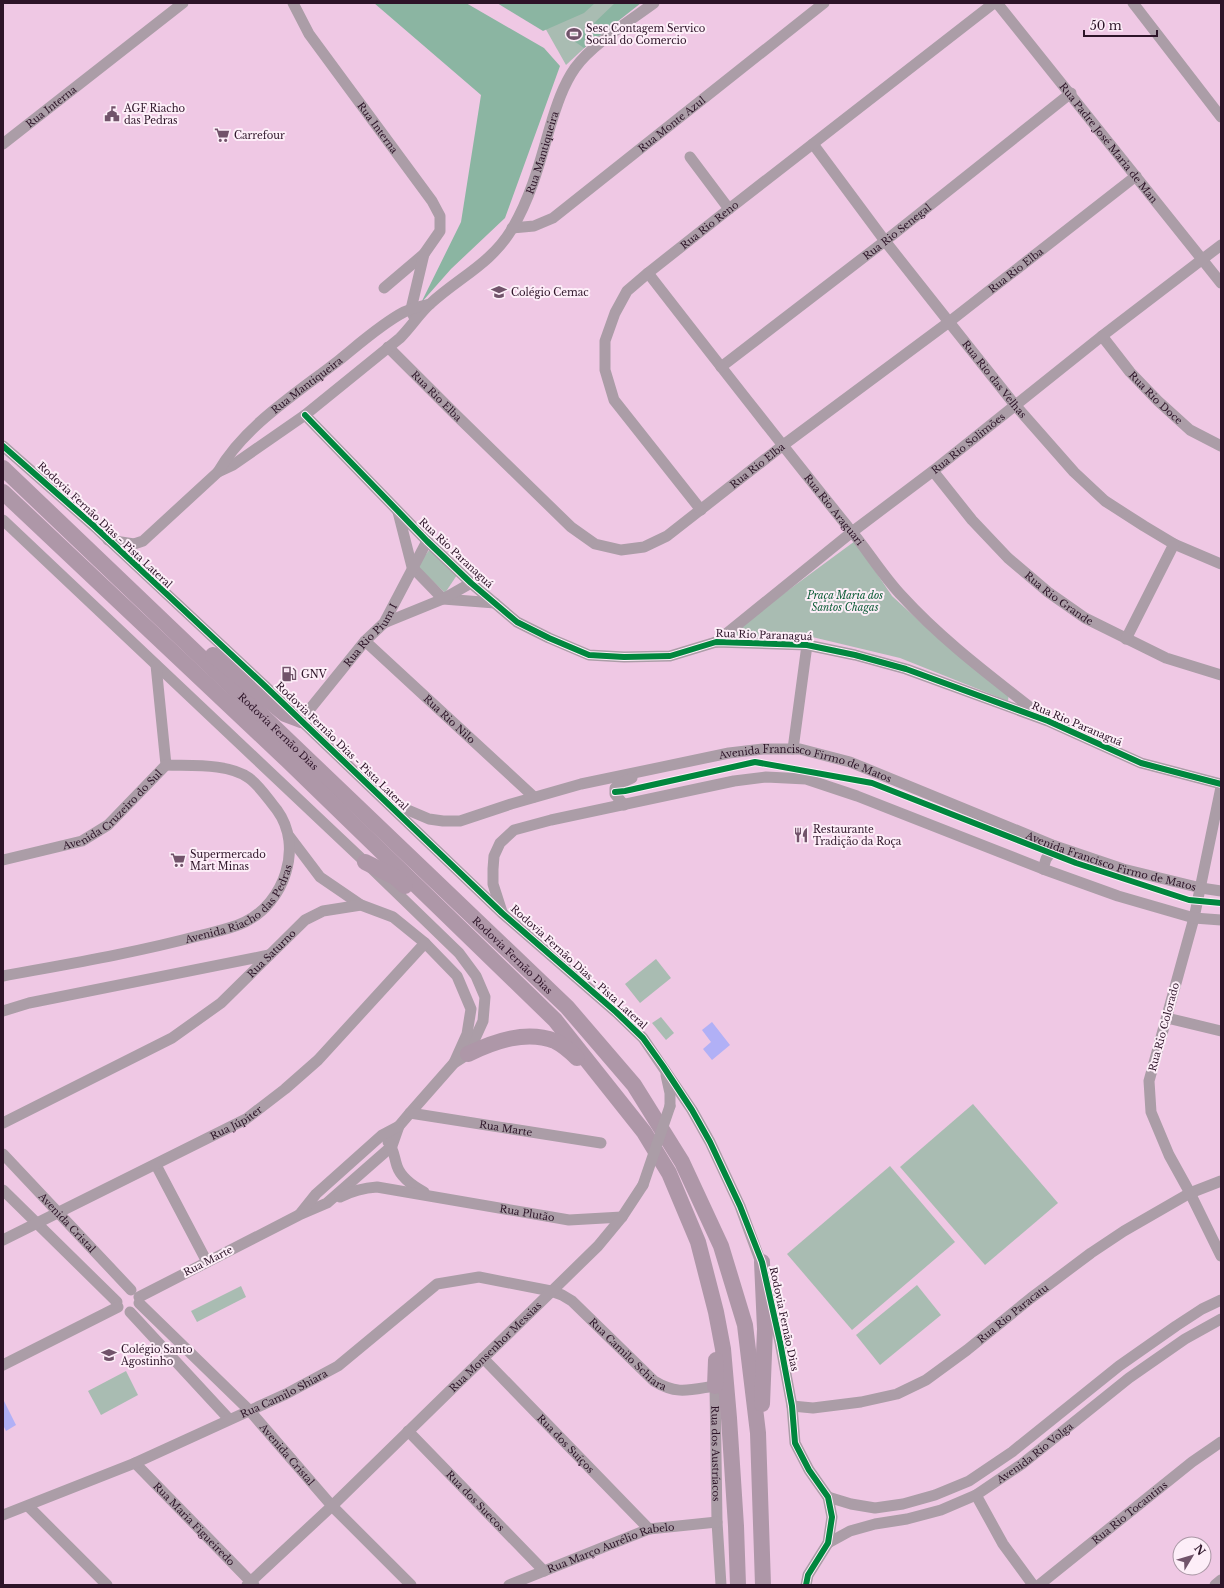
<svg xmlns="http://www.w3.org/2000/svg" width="1224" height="1588" font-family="'Libre Baskerville',serif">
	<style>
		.green { fill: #a9bcb2 }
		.forest { fill: #8bb5a2 }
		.water { fill: #b1b0f6 }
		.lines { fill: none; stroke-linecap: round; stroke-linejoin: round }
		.minor { stroke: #ab9da7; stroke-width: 11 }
		.highway { stroke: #ae97a8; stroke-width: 16 }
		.minor-bridge { stroke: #ab9da7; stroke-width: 11 }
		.cycleway-casing { stroke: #fdeef8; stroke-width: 8 }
		.cycleway { stroke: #00873e; stroke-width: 6 }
		.labels { text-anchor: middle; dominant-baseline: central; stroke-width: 4; stroke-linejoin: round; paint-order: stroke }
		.poi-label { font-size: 10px; fill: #2d1428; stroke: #fdeef8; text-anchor: start }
		.street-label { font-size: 10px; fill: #2d1428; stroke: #fdeef8 }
		.park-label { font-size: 10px; font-style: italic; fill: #0a5b35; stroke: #fdeef8 }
	</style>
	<rect width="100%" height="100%" fill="#efc8e4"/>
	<g class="green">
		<polygon points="531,3 633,3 566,65"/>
		<polygon points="855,541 892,596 941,641 1009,693 1008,701 900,658 808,636 738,640 733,631"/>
		<polygon points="430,549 457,575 445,593 417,566"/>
		<polygon points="656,959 671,978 640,1003 625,984"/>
		<polygon points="661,1017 674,1033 666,1040 652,1023"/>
		<polygon points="973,1104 1058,1203 985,1265 900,1167"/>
		<polygon points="890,1166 955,1242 852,1330 787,1254"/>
		<polygon points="917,1285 941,1315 880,1365 856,1335"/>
		<polygon points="241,1286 246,1297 197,1322 191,1311"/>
		<polygon points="126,1371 138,1395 101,1415 88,1391"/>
	</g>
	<g class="forest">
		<polygon points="374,3 466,3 544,48 560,66 505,218 451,269 421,303 461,222 481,95"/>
		<polygon points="497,3 595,3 584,13 543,31"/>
		<polygon points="615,3 641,3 584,48 571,39 593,24"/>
	</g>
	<g class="water">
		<polygon points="712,1022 730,1045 712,1060 703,1049 711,1042 702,1030"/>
		<polygon points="3,1401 4,1401 16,1425 6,1431 3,1425"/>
	</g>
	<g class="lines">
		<g class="minor">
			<path id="s1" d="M293,3L309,34L432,201L440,216V231L424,254L384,288"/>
			<path id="s2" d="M997,3L1221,283"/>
			<polyline points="1133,3 1221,117"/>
			<path id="s3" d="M3,144L183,3"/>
			<path id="s4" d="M813,144L885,241L949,322L1015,405L1074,472L1105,501L1144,526L1174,544L1221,564"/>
			<polyline points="690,157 729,209"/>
			<path id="s5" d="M512,228L534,226L553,218L824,3"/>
			<path id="s6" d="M648,273C714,358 780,443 848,527C867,549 882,575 902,596C943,641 992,677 1040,715"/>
			<polyline points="413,315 411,309 424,254"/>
			<path id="s7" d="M1102,336L1130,372L1158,401L1190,430L1221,446"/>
			<path id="s8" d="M388,347L455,414L571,527L595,544L621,550L644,547L667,536L782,446L949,322L1136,176"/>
			<path id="s9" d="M721,367L885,241L1071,93"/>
			<polyline points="305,415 427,541 471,583 517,622 549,638 589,655 624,657 670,656 716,642 807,645 855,655 906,669 1048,721 1141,763 1221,784"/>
			<polyline points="3,446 94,526 265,686 502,913 616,1012 643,1038 692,1110 710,1142 740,1206 763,1268"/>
			<path id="s10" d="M933,471L972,520L1008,558L1048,592L1085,618L1166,658L1221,675"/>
			<path id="s11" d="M218,472L233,465L305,415L400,338C411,327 419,314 430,304C459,277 490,265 512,229C531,197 540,162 550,127C556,107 563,85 575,68C591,45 631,20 654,3"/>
			<path id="s12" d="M701,510L614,400L605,370V341L615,313L627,291L648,273L729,209L994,3"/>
			<polyline points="398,512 412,567 443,599 495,603"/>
			<polyline points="3,520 365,862 459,953 476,976 485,997 483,1021 468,1054 454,1063 410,1113 399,1126 392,1146 327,1203 299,1215 139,1297"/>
			<path id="s13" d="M108,540L134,544L143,541L218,472C244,426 297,393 338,361C358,345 381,324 404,312C412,308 421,306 430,304"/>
			<polyline points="384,623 443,599 471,583"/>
			<polyline points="1126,639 1174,544"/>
			<path id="s14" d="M365,641L534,797"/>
			<path id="s15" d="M716,642L852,532L933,471L1102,336L1221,245"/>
			<path id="s16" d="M301,720L365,641L384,623L427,541"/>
			<polyline points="793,749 807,645"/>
			<polyline points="1221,787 1194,918 1149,1081 1151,1112 1169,1155 1190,1193 1221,1256"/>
			<path id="s17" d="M389,802L429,819L443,821H460L511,804L581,784L729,753L763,749H800L850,762L1055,846L1123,869L1201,888L1221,891"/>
			<polyline points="624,805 615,794 615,788 621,783 632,778"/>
			<polyline points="289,836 320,877 361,905"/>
			<path id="s18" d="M3,860L82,841L108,825L166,765L156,665"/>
			<polyline points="1043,869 1046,859 1055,846"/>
			<polyline points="502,912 493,884 493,869 494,856 500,843 514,830 551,820 734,781 766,777 806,779 857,796 1043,869 1118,896 1194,918 1221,920"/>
			<path id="s19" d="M3,976C68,964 134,953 198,936C213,932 231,929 245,922C284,903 304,847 277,810C268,799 260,786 249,778C228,763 191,766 166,765"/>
			<polyline points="3,1011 29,1003 269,955"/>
			<polyline points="1167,1018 1221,1031"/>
			<polyline points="666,1075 670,1093 670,1106"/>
			<path id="s20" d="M410,1113L601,1143"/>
			<path id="s21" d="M3,1123L172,1038L221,1003L305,920L323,911L361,905L393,917L425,943L457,976L471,1009L467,1034L454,1063"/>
			<path d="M388,1142C394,1149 394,1157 397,1166C401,1178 413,1186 424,1192"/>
			<path id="s22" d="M3,1154L131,1290"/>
			<polyline points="156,1165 207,1262"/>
			<polyline points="3,1190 117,1302"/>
			<path id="s23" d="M340,1197C352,1191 363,1188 377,1187L569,1220L622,1217"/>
			<polyline points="300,1214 316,1194 382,1135 399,1126"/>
			<path id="s24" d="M3,1240L246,1119L285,1089L318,1060L425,943"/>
			<polyline points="769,1292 780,1342 792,1406 795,1443 809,1470 828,1497 832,1517 828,1543 808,1575 806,1585"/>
			<path id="s25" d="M139,1303L249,1410L332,1506L411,1585"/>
			<polyline points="130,1312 229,1419"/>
			<path id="s26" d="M483,1358L649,1529"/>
			<polyline points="3,1365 118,1307"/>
			<path id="s27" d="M792,1406L813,1408L861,1402L897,1394L926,1380L967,1350L1031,1298L1091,1253L1124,1231L1190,1193L1221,1181"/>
			<path id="s28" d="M408,1431L544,1571"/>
			<path id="s29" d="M135,1463L254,1585"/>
			<polyline points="976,1495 1003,1544 1033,1585"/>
			<polyline points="828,1497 851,1504 875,1508 903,1504 935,1495 969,1481 1012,1452 1119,1366 1176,1326 1202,1309 1221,1300"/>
			<polyline points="28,1506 107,1585"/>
			<path id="s30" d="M3,1515L135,1463L286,1394L338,1366L437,1284L479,1277L551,1291L562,1295L572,1301L654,1381C677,1395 689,1390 715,1386L717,1522L721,1585"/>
			<path id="s31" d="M828,1543L850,1531L875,1524L907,1519L941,1510L976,1495L1022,1464L1129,1378L1185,1339L1221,1319"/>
			<path id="s32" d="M247,1585L332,1506L598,1246L622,1217L643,1185"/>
			<path id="s33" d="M509,1585L649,1529L717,1522"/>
			<path id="s34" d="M1039,1585L1192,1462L1221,1442"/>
			<polyline points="1215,1585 1221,1580"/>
		</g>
		<g class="highway">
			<path id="s35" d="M3,468L567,1007L634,1085L682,1162L721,1246L745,1325L758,1433L763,1585"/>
			<polyline points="3,492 287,760 555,1020 644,1132 669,1173 698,1242 716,1312 723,1349 729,1418 736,1526 738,1585"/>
			<polyline points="213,655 285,714 301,720"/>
			<polyline points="365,862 395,877 405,886"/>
			<path d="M468,1054C495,1041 526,1030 555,1041C563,1045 571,1052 577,1058"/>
			<polyline points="715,1386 716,1360"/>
			<polyline points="762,1404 765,1329 762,1262"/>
		</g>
		<polyline class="minor-bridge" points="643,1185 670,1106"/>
		<g class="cycleway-casing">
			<g id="cycleway">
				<polyline points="305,415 427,541 471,583 517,622 549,638 589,655 624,657 670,656 716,642 807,645 855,655 906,669 1048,721 1141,763 1221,784"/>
				<polyline points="3,446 94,526 265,686 502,913 616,1012 643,1038 663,1066 692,1110 710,1142 740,1206 762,1262 780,1342 792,1406 795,1443 809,1470 828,1497 832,1517 828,1543 808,1575 806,1585"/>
				<polyline points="615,792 625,791 755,762 872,783 1076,863 1189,900 1221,903"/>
			</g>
		</g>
		<use href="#cycleway" class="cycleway"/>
	</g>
	<defs>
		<g id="stadium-bare" transform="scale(1.2)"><path d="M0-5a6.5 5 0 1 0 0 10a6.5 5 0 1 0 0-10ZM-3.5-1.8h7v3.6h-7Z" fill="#71536a" stroke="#fdeef8" stroke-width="2.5" paint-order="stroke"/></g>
		<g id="civic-bare" transform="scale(1.2)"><path d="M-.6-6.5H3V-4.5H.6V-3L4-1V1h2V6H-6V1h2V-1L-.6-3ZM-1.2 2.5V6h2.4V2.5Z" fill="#71536a" stroke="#fdeef8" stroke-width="2.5" paint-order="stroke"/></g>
		<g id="supermarket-bare" transform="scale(1.2)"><path d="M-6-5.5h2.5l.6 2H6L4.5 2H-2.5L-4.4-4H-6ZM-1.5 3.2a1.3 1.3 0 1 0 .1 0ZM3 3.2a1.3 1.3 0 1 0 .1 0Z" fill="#71536a" stroke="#fdeef8" stroke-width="2.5" paint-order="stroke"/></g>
		<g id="university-bare" transform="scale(1.2)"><path d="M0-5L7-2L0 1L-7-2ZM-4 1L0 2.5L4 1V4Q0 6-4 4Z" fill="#71536a" stroke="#fdeef8" stroke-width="2.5" paint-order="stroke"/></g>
		<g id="fuel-bare" transform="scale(1.2)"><path d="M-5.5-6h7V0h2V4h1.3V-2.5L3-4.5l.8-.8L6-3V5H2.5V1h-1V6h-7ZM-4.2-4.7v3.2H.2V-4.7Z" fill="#71536a" stroke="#fdeef8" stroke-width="2.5" paint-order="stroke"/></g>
		<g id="restaurant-bare" transform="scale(1.2)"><path d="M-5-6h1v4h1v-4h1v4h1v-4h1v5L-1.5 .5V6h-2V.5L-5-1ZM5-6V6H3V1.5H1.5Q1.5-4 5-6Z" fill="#71536a" stroke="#fdeef8" stroke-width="2.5" paint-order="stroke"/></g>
		<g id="school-bare" transform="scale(1.2)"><path d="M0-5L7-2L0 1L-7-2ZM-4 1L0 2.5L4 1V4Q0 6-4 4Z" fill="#71536a" stroke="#fdeef8" stroke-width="2.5" paint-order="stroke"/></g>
	</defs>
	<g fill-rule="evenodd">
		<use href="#stadium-bare" x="574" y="34"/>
		<use href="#civic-bare" x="112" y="114"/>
		<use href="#supermarket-bare" x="222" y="135"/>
		<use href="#university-bare" x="499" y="292"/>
		<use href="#fuel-bare" x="289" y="674"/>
		<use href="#restaurant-bare" x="801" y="835"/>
		<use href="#supermarket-bare" x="178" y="860"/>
		<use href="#school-bare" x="109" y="1355"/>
	</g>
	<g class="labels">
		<g class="poi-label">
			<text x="586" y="28">Sesc Contagem Servico<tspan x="586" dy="12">Social do Comercio</tspan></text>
			<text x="124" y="108">AGF Riacho<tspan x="124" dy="12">das Pedras</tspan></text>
			<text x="234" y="135">Carrefour</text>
			<text x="511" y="292">Colégio Cemac</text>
			<text x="301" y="674">GNV</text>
			<text x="813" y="829">Restaurante<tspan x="813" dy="12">Tradição da Roça</tspan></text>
			<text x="190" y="854">Supermercado<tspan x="190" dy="12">Mart Minas</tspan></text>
			<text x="121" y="1349">Colégio Santo<tspan x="121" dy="12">Agostinho</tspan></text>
		</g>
		<g class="street-label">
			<text stroke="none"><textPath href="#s3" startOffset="61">Rua Interna</textPath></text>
			<text stroke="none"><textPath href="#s5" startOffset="194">Rua Monte Azul</textPath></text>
			<text stroke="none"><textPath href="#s1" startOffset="151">Rua Interna</textPath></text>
			<text stroke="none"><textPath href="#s2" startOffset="179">Rua Padre José Maria de Man</textPath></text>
			<text stroke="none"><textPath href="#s11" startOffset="466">Rua Mantiqueira</textPath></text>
			<text stroke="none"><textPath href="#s12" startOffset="361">Rua Rio Reno</textPath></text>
			<text stroke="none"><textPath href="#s9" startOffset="222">Rua Rio Senegal</textPath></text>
			<text stroke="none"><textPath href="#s8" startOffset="800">Rua Rio Elba</textPath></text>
			<text stroke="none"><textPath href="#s4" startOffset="297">Rua Rio das Velhas</textPath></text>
			<text stroke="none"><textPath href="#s13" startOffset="263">Rua Mantiqueira</textPath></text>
			<text stroke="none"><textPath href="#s8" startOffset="69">Rua Rio Elba</textPath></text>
			<text stroke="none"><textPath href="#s7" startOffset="82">Rua Rio Doce</textPath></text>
			<text stroke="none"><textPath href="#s15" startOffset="321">Rua Rio Solimões</textPath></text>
			<text stroke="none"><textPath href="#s8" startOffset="476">Rua Rio Elba</textPath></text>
			<text stroke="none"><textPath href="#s6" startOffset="301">Rua Rio Araguari</textPath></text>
			<text transform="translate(105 525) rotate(43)">Rodovia Fernão Dias - Pista Lateral</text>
			<text transform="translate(456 553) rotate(43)">Rua Rio Paranaguá</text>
			<text stroke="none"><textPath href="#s10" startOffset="180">Rua Rio Grande</textPath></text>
			<text stroke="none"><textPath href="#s16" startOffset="110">Rua Rio Pium I</textPath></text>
			<text transform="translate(764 635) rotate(2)">Rua Rio Paranaguá</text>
			<text stroke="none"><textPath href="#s14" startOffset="115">Rua Rio Nilo</textPath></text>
			<text transform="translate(1077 724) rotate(23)">Rua Rio Paranaguá</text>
			<text stroke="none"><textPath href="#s35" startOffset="381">Rodovia Fernão Dias</textPath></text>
			<text transform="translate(342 746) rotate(44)">Rodovia Fernão Dias - Pista Lateral</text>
			<text stroke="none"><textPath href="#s17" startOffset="431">Avenida Francisco Firmo de Matos</textPath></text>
			<text stroke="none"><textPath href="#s18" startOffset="124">Avenida Cruzeiro do Sul</textPath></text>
			<text stroke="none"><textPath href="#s17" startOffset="755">Avenida Francisco Firmo de Matos</textPath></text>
			<text stroke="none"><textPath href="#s19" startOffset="254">Avenida Riacho das Pedras</textPath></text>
			<text stroke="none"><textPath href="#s21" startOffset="320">Rua Saturno</textPath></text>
			<text stroke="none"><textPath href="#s35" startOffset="705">Rodovia Fernão Dias</textPath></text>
			<text transform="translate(579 967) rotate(42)">Rodovia Fernão Dias - Pista Lateral</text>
			<text transform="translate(1164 1027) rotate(-75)">Rua Rio Colorado</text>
			<text stroke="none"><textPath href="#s24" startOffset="261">Rua Júpiter</textPath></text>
			<text stroke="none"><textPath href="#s20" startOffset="97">Rua Marte</textPath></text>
			<text stroke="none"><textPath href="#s23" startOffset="191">Rua Plutão</textPath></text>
			<text stroke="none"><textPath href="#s22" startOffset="94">Avenida Cristal</textPath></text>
			<text transform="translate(208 1261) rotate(-27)">Rua Marte</text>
			<text stroke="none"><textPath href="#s27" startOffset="248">Rua Rio Paracatu</textPath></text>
			<text transform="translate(784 1319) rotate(78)">Rodovia Fernão Dias</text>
			<text stroke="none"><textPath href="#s32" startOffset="344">Rua Monsenhor Messias</textPath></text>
			<text stroke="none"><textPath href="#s30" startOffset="712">Rua Camilo Schiara</textPath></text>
			<text stroke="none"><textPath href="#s30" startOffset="306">Rua Camilo Shiara</textPath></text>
			<text stroke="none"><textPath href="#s26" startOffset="119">Rua dos Suíços</textPath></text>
			<text stroke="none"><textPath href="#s31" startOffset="229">Avenida Rio Volga</textPath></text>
			<text stroke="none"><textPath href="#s25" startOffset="212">Avenida Cristal</textPath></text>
			<text stroke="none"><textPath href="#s30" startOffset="880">Rua dos Austríacos</textPath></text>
			<text stroke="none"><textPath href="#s28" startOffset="97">Rua dos Suecos</textPath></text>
			<text stroke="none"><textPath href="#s34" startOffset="116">Rua Rio Tocantins</textPath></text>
			<text stroke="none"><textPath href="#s29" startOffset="85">Rua Maria Figueiredo</textPath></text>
			<text stroke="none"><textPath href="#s33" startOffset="109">Rua Março Aurélio Rabelo</textPath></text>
		</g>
		<g class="park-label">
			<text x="845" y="595">Praça Maria dos<tspan x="845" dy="12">Santos Chagas</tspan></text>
		</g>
	</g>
	<rect width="1224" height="1588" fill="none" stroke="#2d1428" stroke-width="8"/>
	<g transform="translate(1192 1556) rotate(52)"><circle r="19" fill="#fdeef8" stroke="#aa97a5"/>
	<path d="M0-3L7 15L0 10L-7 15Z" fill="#71536a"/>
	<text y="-6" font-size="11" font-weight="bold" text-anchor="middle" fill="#2d1428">N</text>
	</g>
	<path d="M1084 30v6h73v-6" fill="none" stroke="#2d1428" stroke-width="2"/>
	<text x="1090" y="30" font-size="12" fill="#2d1428" stroke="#fdeef8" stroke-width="3" paint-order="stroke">50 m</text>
</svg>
